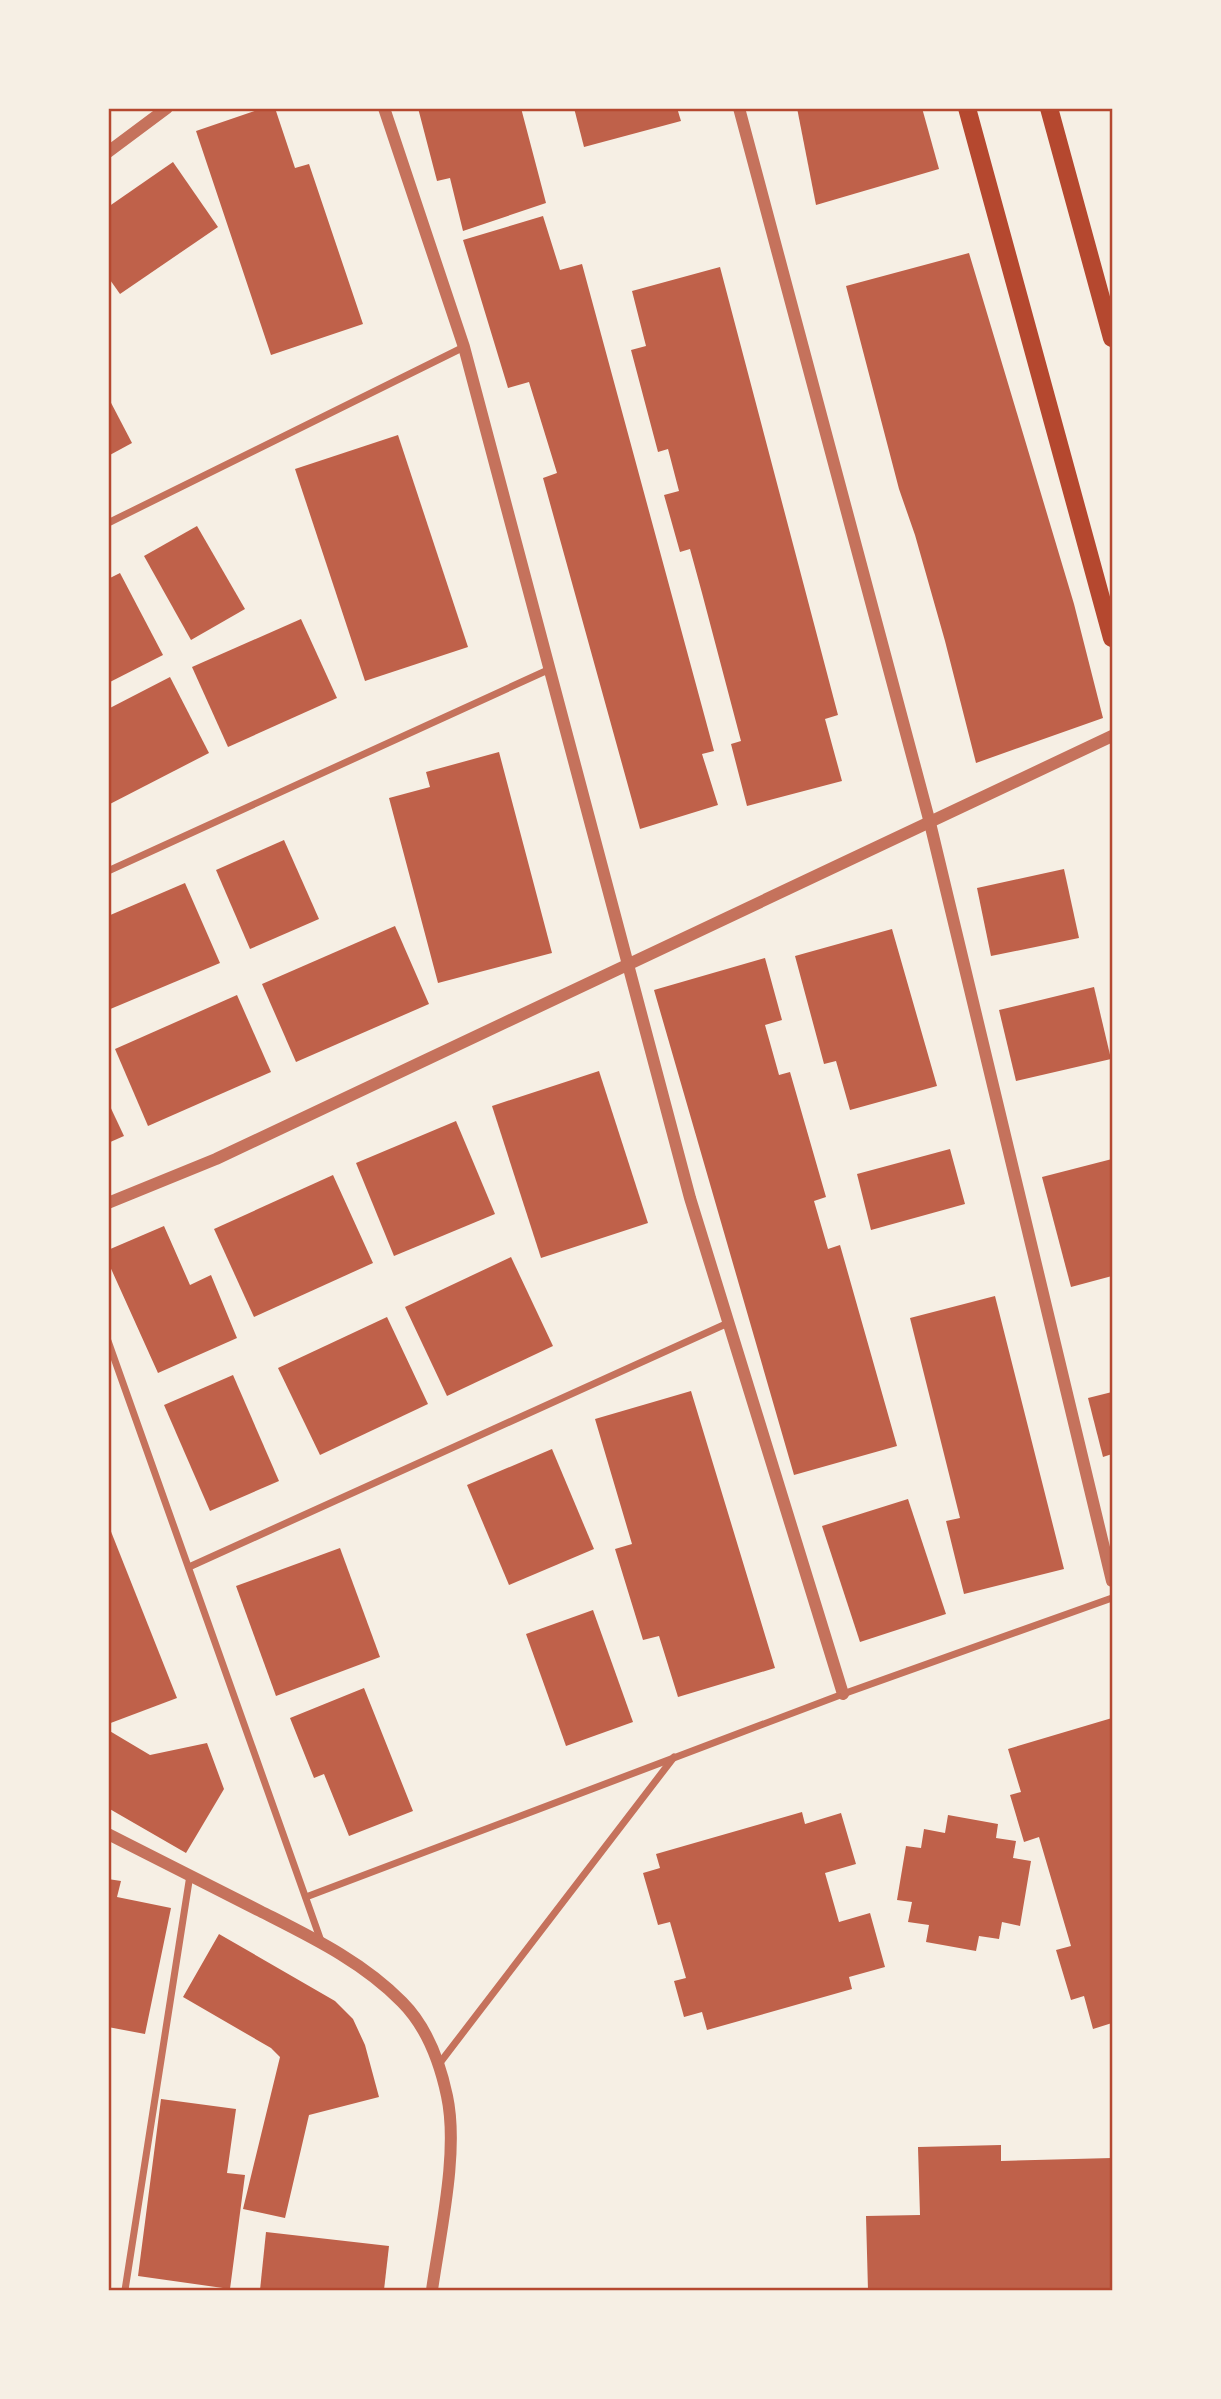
<svg xmlns="http://www.w3.org/2000/svg" width="1221" height="2399" font-family="'Archivo Narrow',sans-serif">
	<style>
		.building { fill: #bf614a }
		.lines { fill: none; stroke-linecap: round; stroke-linejoin: round }
		.minor { stroke: #c5725c; stroke-width: 7 }
		.tertiary { stroke: #c5725c; stroke-width: 12 }
		.primary { stroke: #b5482f; stroke-width: 18 }
		.neatline { fill: none; stroke: #b5482f; stroke-width: 2.5 }
	</style>
	<rect width="100%" height="100%" fill="#f6efe4"/>
	<g class="building">
		<polygon points="263,108 275,108 295,168 309,164 363,324 271,355 196,131"/>
		<polygon points="418,108 521,108 546,203 463,231 450,178 437,181"/>
		<polygon points="574,108 677,108 681,121 584,147"/>
		<polygon points="797,108 922,108 939,169 816,205"/>
		<polygon points="173,162 218,227 120,294 108,277 108,207"/>
		<polygon points="543,216 560,270 582,264 714,751 702,754 718,805 640,829 543,478 557,473 529,382 508,388 463,240"/>
		<polygon points="969,253 1074,604 1103,718 976,763 945,641 915,535 899,489 846,286"/>
		<polygon points="720,267 838,715 825,719 842,781 747,806 731,744 741,741 702,593 690,549 680,552 664,495 679,491 668,449 658,452 631,350 646,346 632,291"/>
		<polygon points="108,397 132,443 108,456"/>
		<polygon points="398,435 468,647 365,681 295,469"/>
		<polygon points="197,526 245,609 191,640 144,556"/>
		<polygon points="120,573 163,655 108,683 108,579"/>
		<polygon points="301,619 337,698 228,747 192,667"/>
		<polygon points="170,677 209,753 108,805 108,709"/>
		<polygon points="499,752 552,953 438,983 389,798 430,787 426,772"/>
		<polygon points="284,840 319,919 250,949 216,870"/>
		<polygon points="1064,869 1079,938 991,956 977,888"/>
		<polygon points="185,883 220,963 108,1010 108,916"/>
		<polygon points="395,926 429,1004 296,1062 262,984"/>
		<polygon points="892,929 937,1086 850,1110 836,1061 824,1064 795,956"/>
		<polygon points="765,958 782,1020 765,1025 779,1075 790,1072 826,1197 814,1201 828,1249 840,1245 897,1446 794,1475 654,990"/>
		<polygon points="1094,987 1111,1059 1016,1081 999,1010"/>
		<polygon points="237,995 271,1072 148,1126 115,1049"/>
		<polygon points="599,1071 648,1223 541,1258 492,1106"/>
		<polygon points="108,1102 124,1136 108,1143"/>
		<polygon points="456,1121 495,1214 394,1256 356,1163"/>
		<polygon points="950,1149 965,1204 871,1230 857,1174"/>
		<polygon points="1112,1159 1112,1276 1071,1287 1042,1177"/>
		<polygon points="333,1175 373,1263 254,1317 214,1229"/>
		<polygon points="164,1226 190,1285 211,1275 237,1338 158,1373 108,1262 108,1250"/>
		<polygon points="511,1257 553,1346 447,1396 405,1307"/>
		<polygon points="995,1296 1064,1569 964,1594 946,1521 960,1518 910,1318"/>
		<polygon points="387,1317 428,1404 320,1455 278,1368"/>
		<polygon points="233,1375 279,1481 210,1511 164,1405"/>
		<polygon points="691,1391 775,1668 678,1697 659,1636 643,1640 615,1549 632,1544 595,1419"/>
		<polygon points="1112,1392 1112,1454 1103,1457 1088,1398"/>
		<polygon points="552,1449 594,1549 509,1585 467,1485"/>
		<polygon points="908,1499 946,1614 860,1642 822,1526"/>
		<polygon points="108,1524 177,1698 108,1724"/>
		<polygon points="340,1548 380,1657 276,1696 236,1586"/>
		<polygon points="593,1610 633,1722 566,1746 526,1634"/>
		<polygon points="364,1688 413,1811 349,1836 324,1774 314,1778 290,1718"/>
		<polygon points="1112,1718 1112,2023 1093,2029 1084,1996 1071,2000 1056,1950 1071,1946 1039,1837 1024,1842 1010,1795 1021,1792 1008,1749"/>
		<polygon points="108,1730 150,1755 207,1743 224,1789 186,1853 108,1808"/>
		<polygon points="802,1812 805,1824 841,1813 856,1864 825,1873 839,1922 870,1913 885,1967 849,1977 852,1989 707,2030 702,2012 684,2017 674,1981 686,1978 670,1922 658,1925 643,1873 660,1868 656,1854"/>
		<polygon points="948,1815 998,1824 996,1838 1016,1841 1013,1858 1031,1861 1020,1926 1002,1922 999,1939 979,1936 976,1951 926,1942 929,1925 908,1922 912,1902 897,1900 906,1846 921,1848 924,1829 945,1833"/>
		<polygon points="108,1879 121,1881 117,1897 171,1908 145,2034 108,2027"/>
		<polygon points="219,1934 335,2001 353,2019 365,2045 379,2097 309,2115 285,2218 243,2209 280,2057 271,2048 183,1997"/>
		<polygon points="161,2099 236,2109 227,2173 245,2175 230,2289 138,2276"/>
		<polygon points="1001,2145 1001,2161 1112,2158 1112,2290 868,2290 866,2216 920,2215 918,2147"/>
		<polygon points="266,2232 389,2246 384,2290 260,2290"/>
	</g>
	<g class="lines">
		<g class="minor">
			<polyline points="108,523 464,347"/>
			<polyline points="108,871 550,669"/>
			<polyline points="108,1341 321,1941"/>
			<polyline points="189,1567 728,1323"/>
			<polyline points="306,1897 843,1694 1112,1598"/>
			<polyline points="439,2064 674,1757"/>
			<polyline points="125,2290 190,1875"/>
		</g>
		<g class="tertiary">
			<polyline points="384,108 464,347 690,1198 843,1694"/>
			<polyline points="739,108 930,823 1112,1581"/>
			<polyline points="108,152 167,108"/>
			<polyline points="108,1203 216,1159 1112,736"/>
			<path d="M108,1834C159,1860 209,1885 260,1911C309,1936 362,1961 402,2002C426,2026 440,2063 447,2096C459,2152 440,2233 432,2290"/>
		</g>
		<g class="primary">
			<polyline points="967,108 1112,638"/>
			<polyline points="1049,108 1112,338"/>
		</g>
	</g>
	<rect width="1221" height="2399" fill="none" stroke="#f6efe4" stroke-width="220"/>
	<rect x="110" y="110" width="1001" height="2179" class="neatline"/>
</svg>
